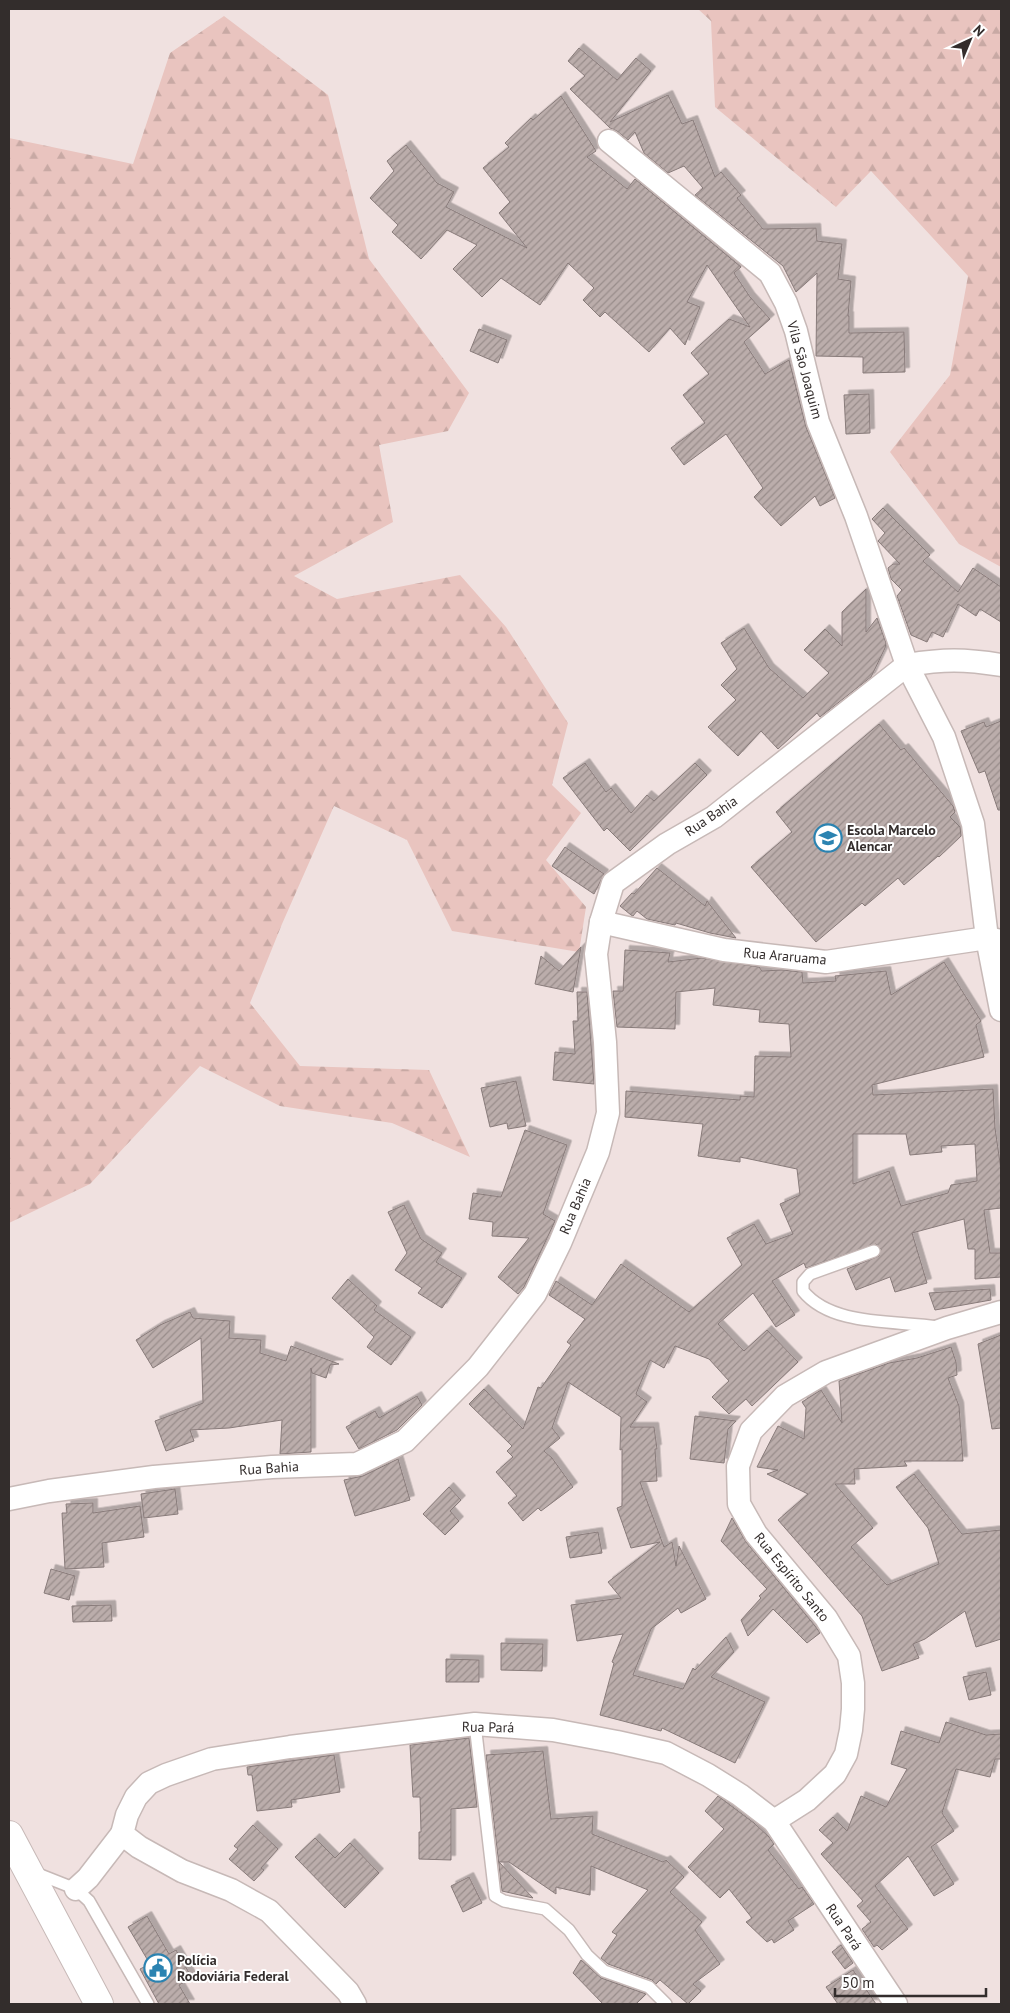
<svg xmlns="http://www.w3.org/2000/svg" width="1010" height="2013" font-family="'PT Sans',sans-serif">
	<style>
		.forest { fill: url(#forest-firs) }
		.building { fill: url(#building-hatch); stroke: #887b7a; fill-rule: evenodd; filter: url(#shadow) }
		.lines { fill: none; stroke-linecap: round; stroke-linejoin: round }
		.service-casing { stroke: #c7b9b7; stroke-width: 14 }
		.minor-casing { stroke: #c7b9b7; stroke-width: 25 }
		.motorway-casing { stroke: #c7b9b7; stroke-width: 30 }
		.service { stroke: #fff; stroke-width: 11 }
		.minor { stroke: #fff; stroke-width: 22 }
		.motorway { stroke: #fff; stroke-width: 28 }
		.labels { text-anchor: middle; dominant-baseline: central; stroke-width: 4; stroke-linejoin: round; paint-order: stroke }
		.street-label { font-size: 14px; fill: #332d2c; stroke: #fff }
		.poi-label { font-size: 14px; font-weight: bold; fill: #332d2c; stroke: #fff; text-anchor: start }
	</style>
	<defs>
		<pattern id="forest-firs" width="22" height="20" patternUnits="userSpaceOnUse" patternTransform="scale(1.25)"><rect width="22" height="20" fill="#e9c4bf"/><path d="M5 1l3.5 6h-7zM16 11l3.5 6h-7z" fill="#c8a9a4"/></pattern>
		<pattern id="building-hatch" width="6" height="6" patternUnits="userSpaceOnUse" patternTransform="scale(1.25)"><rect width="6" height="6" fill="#bbadab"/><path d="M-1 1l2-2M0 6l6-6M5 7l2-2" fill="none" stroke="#998d8b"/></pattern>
		<filter id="shadow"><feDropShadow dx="4.5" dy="-4.5" stdDeviation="0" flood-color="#0004"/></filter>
	</defs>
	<rect width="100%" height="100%" fill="#f0e1e0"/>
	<g class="forest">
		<polygon points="698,9 1001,9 1001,567 959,544 890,452 950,375 968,276 871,171 836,207 715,107 711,21"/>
		<polygon points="224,16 328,95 369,259 469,393 448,431 379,445 393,522 294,576 337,599 460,575 506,627 568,723 552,785 581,813 546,860 586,907 579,952 452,931 407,840 334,806 282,924 250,1003 300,1066 429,1070 470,1157 392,1123 280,1106 200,1066 90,1184 9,1223 9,138 133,164 170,53"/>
	</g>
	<g class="building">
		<polygon points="579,48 617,80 636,58 651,71 610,122 668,95 682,124 693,120 715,177 721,172 741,195 737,198 763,229 816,228 817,241 842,244 838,279 851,281 848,316 849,316 849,333 904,332 905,372 863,373 863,357 816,356 817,273 796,292 783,266 695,195 703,188 684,166 668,173 644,153 635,132 628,140 617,131 610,128 570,89 585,76 568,61"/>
		<polygon points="561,96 596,151 587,157 627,189 635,179 741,267 734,273 750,297 770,319 744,342 765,374 789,360 806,427 835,498 820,506 815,496 781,526 754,497 763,488 726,434 684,465 671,448 705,423 683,395 709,374 691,353 729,319 750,327 707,265 687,302 700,307 685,345 670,328 649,352 605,312 600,317 583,300 594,288 568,263 540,305 501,278 482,297 453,269 477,245 447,230 421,259 392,232 398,225 370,198 394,171 387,161 406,145 437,183 454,192 446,207 527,248 499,213 510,202 483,168 509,147 505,143 531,118 533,120"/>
		<polygon points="479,329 507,340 498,363 470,351"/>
		<polygon points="869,394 870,433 846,434 844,395"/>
		<polygon points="883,508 930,555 923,561 958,592 973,568 1001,587 1001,622 980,609 976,616 958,604 943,637 932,632 927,642 911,635 897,596 902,590 891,579 888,568 893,564 900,564 878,541 885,533 872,519"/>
		<polygon points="866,589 866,632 877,618 886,643 885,648 871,677 820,717 817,713 778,749 761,731 738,756 708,727 736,700 721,685 737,669 721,643 744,628 769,668 803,698 829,673 804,650 825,629 842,646 842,612"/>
		<polygon points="1001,721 1001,810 998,810 985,771 979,773 961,731 984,722 986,727"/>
		<polygon points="879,724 901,750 904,748 953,806 955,812 950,817 960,827 961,836 939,857 938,856 904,885 898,878 865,906 862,903 816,942 751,867 792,832 776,812"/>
		<polygon points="585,763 606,792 611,788 631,813 647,795 654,801 695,763 707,775 630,851 607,828 604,831 563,778"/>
		<polygon points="565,847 604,874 594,894 552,866"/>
		<polygon points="657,868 705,906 707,901 736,938 710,933 676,923 675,925 647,919 637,911 633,916 631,915 620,906 632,893 634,894"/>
		<polygon points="581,947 573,992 535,984 541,956 559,971"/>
		<path d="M625,950L670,953L668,962L702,958L759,967L762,971L782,970L802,972L803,983L836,981L835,976L886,971L891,995L944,962L981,1021L976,1025L984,1057L872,1085L873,1095L993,1089L995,1128L1001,1170V1208L984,1210L990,1253H1001V1277L975,1279V1249H968L964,1219L912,1233L927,1283L895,1292L890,1277L856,1290L847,1269L879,1256L881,1249L876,1244L806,1268L804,1263L772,1281L795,1315L776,1327L753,1293L718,1324L744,1351L767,1330L798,1362L752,1406L746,1399L729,1414L712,1397L729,1381L709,1359L675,1346L664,1368L650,1360L636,1394L647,1402L630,1427H654L657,1449H655L657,1481L640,1482L664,1547L672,1542L676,1566L679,1546L706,1599L681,1613L678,1608L651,1629L633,1675L683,1689L693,1668L695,1670L726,1637L734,1652L711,1677L765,1702L735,1763L662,1728L661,1731L600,1715L614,1663L612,1662L623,1634L577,1641L571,1605L621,1598L608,1582L660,1542L631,1548L617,1508L622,1506V1449L620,1450L621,1417L568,1382L552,1428L560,1438L544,1451L552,1458L573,1487L541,1511L538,1508L523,1521L508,1503L517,1496L496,1472L513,1457L507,1451L512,1446L469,1404L484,1389L523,1429L538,1387L541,1388L571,1345L567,1342L585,1319L549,1295L556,1281L592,1305L621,1264L689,1312L742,1265L727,1238L754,1224L766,1244L793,1234L780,1204L800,1195L797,1169L740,1157V1162L698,1156L703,1124L625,1117L626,1091L740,1100V1096L754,1097L755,1056L791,1057L789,1024L759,1022L760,1010L713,1005L715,988L676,992L675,1029L617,1027L613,991H623ZM853,1134H906L910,1155L942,1152L941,1146L975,1144L977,1181L951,1185L948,1193L901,1206L889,1171L853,1184Z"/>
		<polygon points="577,992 587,992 594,1084 553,1080 555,1052 575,1054 573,1021 578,1021"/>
		<polygon points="516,1081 526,1126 508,1129 507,1123 490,1127 481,1088"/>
		<polygon points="525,1130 567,1145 543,1214 555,1221 524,1287 518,1294 498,1277 529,1238 492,1236 493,1222 469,1219 473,1193 501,1197"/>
		<polygon points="404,1205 421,1239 442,1253 436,1262 462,1278 442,1308 418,1293 422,1288 395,1270 407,1253 388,1212"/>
		<polygon points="348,1279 377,1306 374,1310 411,1337 391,1365 367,1347 374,1337 332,1298"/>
		<polygon points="990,1289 991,1300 935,1310 929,1293"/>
		<polygon points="190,1312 193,1318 230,1321 229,1338 261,1340 260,1353 286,1361 291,1346 339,1364 330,1365 326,1378 312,1373 311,1368 311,1452 280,1454 282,1420 229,1428 190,1430 194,1441 166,1451 155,1421 203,1403 201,1338 153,1368 136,1340 160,1325"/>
		<polygon points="1001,1335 1001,1428 992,1429 978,1344"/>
		<polygon points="951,1347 956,1362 957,1375 948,1378 959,1406 963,1461 904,1461 907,1466 854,1469 855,1484 835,1484 873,1528 851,1547 887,1585 939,1564 928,1528 896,1487 914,1474 962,1534 1001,1530 1001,1639 976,1647 965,1611 925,1639 913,1644 919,1658 882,1671 862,1616 778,1520 808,1494 767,1474 778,1470 757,1467 778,1426 804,1439 806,1408 802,1402 821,1390 842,1423 839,1381 889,1363 917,1358"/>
		<polygon points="417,1396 422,1405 397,1430 359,1449 346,1427 375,1411 379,1418"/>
		<polygon points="695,1416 736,1421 728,1429 724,1463 690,1459"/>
		<polygon points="398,1459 410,1500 355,1516 344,1480 363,1476"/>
		<polygon points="449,1487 461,1500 450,1511 459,1521 445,1535 423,1514"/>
		<polygon points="175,1489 178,1514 144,1518 141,1494"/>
		<polygon points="93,1503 93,1513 140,1506 144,1537 102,1543 104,1567 65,1569 62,1513 67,1513 66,1504"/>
		<polygon points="732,1518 746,1542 815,1626 820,1633 807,1643 773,1609 748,1636 741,1620 761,1598 759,1596 767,1589 721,1541"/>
		<polygon points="598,1532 602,1553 570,1558 566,1537"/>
		<polygon points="51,1569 75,1576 69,1600 44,1593"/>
		<polygon points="111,1605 112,1621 73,1622 72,1606"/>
		<polygon points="501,1643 543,1644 542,1671 501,1670"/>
		<polygon points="446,1659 479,1660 479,1682 446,1682"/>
		<polygon points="986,1672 991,1695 969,1700 963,1677"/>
		<polygon points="946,1722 986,1735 1001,1734 1001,1759 995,1759 990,1777 956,1769 942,1813 954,1831 931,1847 954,1884 934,1896 908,1856 875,1886 908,1929 882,1950 877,1945 874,1947 862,1929 871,1922 857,1906 863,1901 821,1854 833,1843 819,1830 833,1817 847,1831 861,1796 886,1807 907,1769 891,1764 901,1731 939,1743"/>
		<polygon points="469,1738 477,1807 451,1809 451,1860 419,1859 419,1832 421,1832 420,1797 413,1797 410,1745"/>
		<polygon points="543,1751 551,1819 593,1816 592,1834 663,1862 666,1860 684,1877 670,1892 702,1922 695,1930 720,1964 693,1984 701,1991 688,2004 660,1980 656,1984 652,1980 608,1964 601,1958 617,1935 612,1932 648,1890 591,1866 590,1895 556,1887 556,1894 509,1862 499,1862 533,1898 502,1891 486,1755"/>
		<polygon points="334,1755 340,1792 291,1800 292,1807 257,1811 252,1775 248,1775 247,1767"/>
		<polygon points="718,1796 754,1823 769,1837 774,1844 768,1850 799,1889 802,1887 814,1904 788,1921 794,1930 774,1943 772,1939 767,1942 746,1922 752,1918 729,1889 720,1898 688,1867 724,1829 705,1811"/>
		<polygon points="253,1825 278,1849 261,1868 264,1870 254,1881 229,1859 238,1849 234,1846"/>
		<polygon points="315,1838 335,1858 350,1843 379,1873 345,1908 295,1857"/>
		<polygon points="469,1877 482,1903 463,1912 451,1886"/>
		<polygon points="147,1916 169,1954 176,1950 192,1978 179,1985 190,2004 159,2004 140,1969 150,1964 128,1927"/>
		<polygon points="841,1945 853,1963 845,1969 832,1952"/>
		<polygon points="581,1960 601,1978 646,1994 636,2004 603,2004 573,1973"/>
		<polygon points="853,1970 876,2004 838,2004 826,1987"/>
	</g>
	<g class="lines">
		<g class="service-casing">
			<g id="service">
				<path d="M874,1251L810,1274L803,1282V1291C832,1327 896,1320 938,1327"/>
				<polyline points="475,1724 495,1896 504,1901 545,1909 569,1930 587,1955 604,1971 649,1987 666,2004"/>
				<polyline points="33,1872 76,1889 89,1901 148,2004"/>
			</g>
		</g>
		<g class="minor-casing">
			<g id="minor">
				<polyline points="609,141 770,273 786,303 796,331 818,422 856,516 907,665 944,737 973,824 987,938 1001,1010"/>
				<polyline points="601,922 724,950 826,962 987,938 1001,941"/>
				<path d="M9,1499L49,1491L154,1477L272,1467L357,1464L405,1441L478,1367L535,1294L560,1243L598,1152L608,1113L605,1042L596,954L601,922L613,883L667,844L714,817L907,665C944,659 964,659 1001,665"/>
				<polyline points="774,1821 807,1800 835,1774 846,1754 851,1730 853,1709 853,1683 849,1656 826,1618 756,1534 739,1504 738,1466 751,1431 785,1396 826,1372 947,1328 1001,1312"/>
				<polyline points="76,1889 88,1878 122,1834"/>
				<polyline points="355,2004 348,1992 269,1911 231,1890 182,1871 139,1847 122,1834 127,1815 136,1797 149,1783 166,1775 212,1759 290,1747 475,1724 553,1730 617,1742 666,1753 708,1775 740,1795 774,1821 896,2004"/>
			</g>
		</g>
		<g class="motorway-casing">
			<polyline id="motorway" points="9,1835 99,2004"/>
		</g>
		<use href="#service" class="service"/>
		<use href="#minor" class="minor"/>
		<use href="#motorway" class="motorway"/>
	</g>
	<defs>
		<g id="school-ring" transform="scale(1.4375)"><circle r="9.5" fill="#fff" stroke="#2b83b1" stroke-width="1.5"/><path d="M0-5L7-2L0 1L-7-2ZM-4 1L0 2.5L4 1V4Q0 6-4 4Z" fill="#2b83b1"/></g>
		<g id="civic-ring" transform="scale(1.4375)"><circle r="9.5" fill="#fff" stroke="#2b83b1" stroke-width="1.5"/><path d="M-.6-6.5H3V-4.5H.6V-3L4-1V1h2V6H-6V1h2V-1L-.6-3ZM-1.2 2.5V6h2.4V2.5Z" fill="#2b83b1"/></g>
	</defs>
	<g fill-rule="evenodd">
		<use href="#school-ring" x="828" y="838"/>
		<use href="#civic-ring" x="158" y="1968"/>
	</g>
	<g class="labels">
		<g class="street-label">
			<text transform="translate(805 370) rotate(75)">Vila São Joaquim</text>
			<text transform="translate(711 816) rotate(-34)">Rua Bahia</text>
			<text transform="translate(785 956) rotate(5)">Rua Araruama</text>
			<text transform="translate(575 1206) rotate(-67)">Rua Bahia</text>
			<text transform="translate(269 1468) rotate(-4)">Rua Bahia</text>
			<text transform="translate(792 1577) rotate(51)">Rua Espírito Santo</text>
			<text transform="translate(488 1727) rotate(1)">Rua Pará</text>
			<text transform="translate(844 1927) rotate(56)">Rua Pará</text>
		</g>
		<g class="poi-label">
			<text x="847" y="830">Escola Marcelo<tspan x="847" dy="16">Alencar</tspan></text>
			<text x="177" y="1960">Polícia<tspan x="177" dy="16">Rodoviária Federal</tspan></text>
		</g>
	</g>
	<rect width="1010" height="2013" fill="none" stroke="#332d2c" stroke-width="20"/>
	<g transform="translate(970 40) rotate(44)" stroke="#ffffff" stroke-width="4" paint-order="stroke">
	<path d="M0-4L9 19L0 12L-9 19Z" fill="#332d2c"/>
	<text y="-8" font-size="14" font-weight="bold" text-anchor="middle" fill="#332d2c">N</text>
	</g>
	<path d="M835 1988v8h151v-8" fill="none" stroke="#332d2c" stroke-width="2.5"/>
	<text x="842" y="1988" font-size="15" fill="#332d2c" stroke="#ffffff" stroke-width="4" paint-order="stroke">50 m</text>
</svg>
